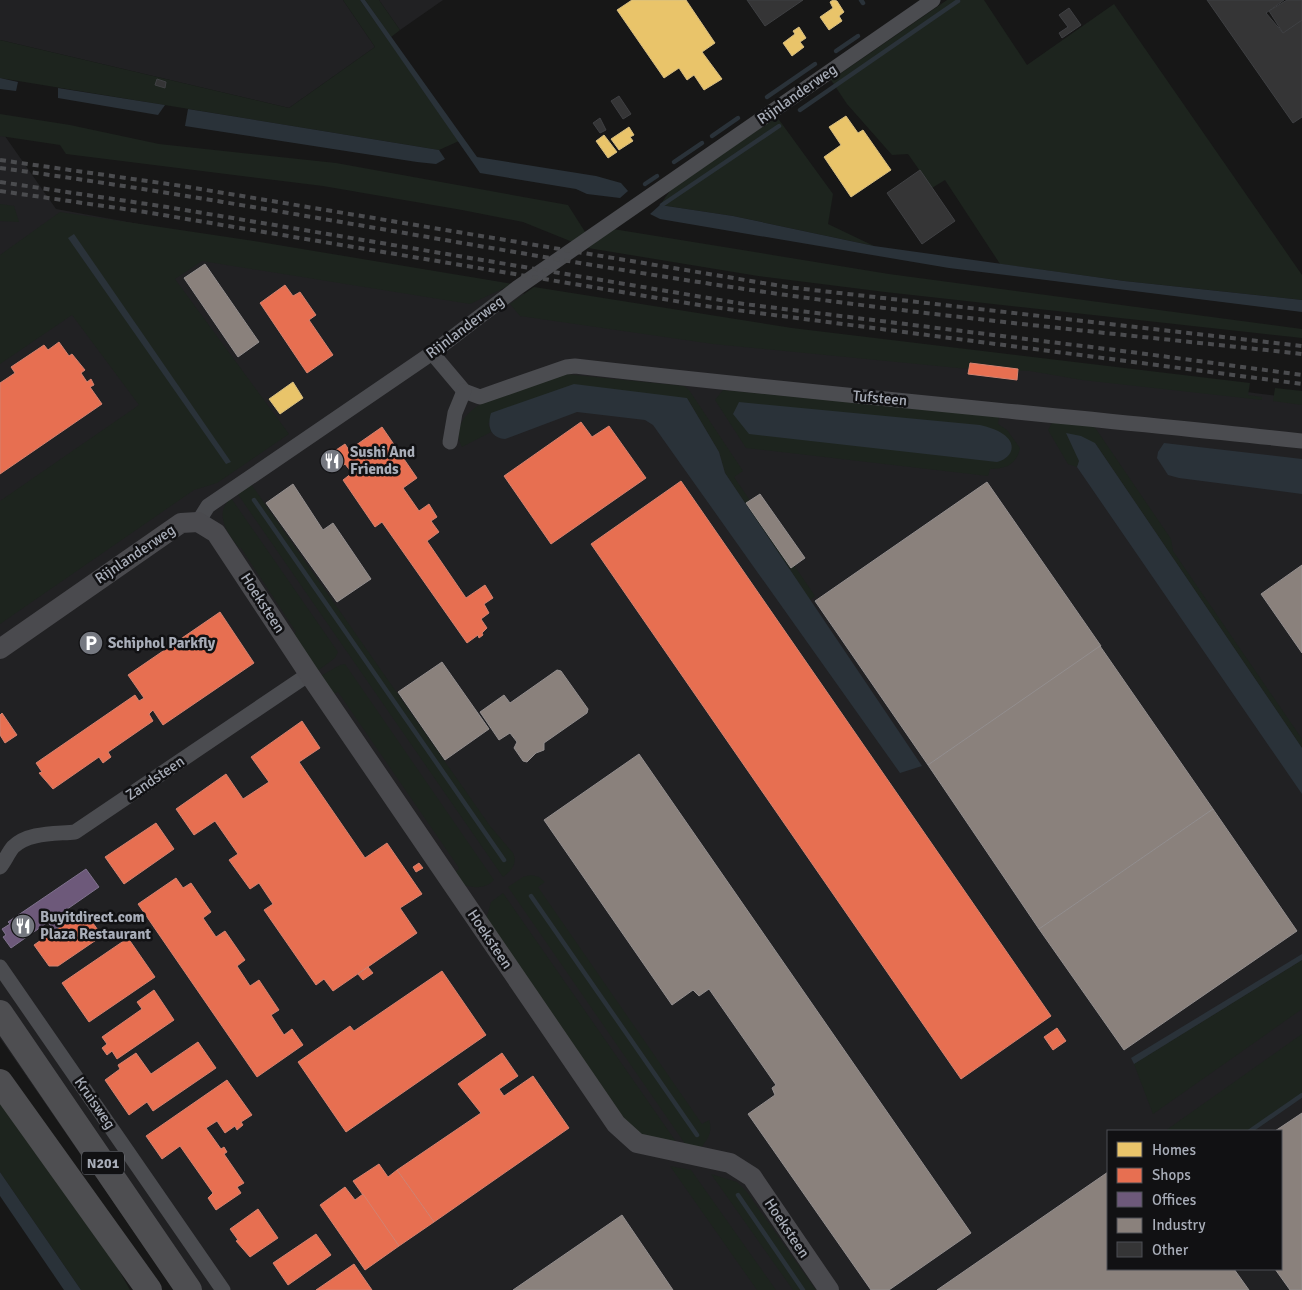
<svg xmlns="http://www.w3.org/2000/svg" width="1302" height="1290" font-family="Signika,sans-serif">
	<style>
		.built { fill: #212123; fill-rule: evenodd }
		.green { fill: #1d241e }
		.water { fill: #2a3239 }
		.homes { fill: #e9c46a; stroke: #d6bd81 }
		.shops { fill: #e76f51; stroke: #d48270 }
		.offices { fill: #6d597a; stroke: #7f728d }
		.industry { fill: #8a817c; stroke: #938e8e }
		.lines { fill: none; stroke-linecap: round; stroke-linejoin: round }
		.stream { stroke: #2a3239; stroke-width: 4.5 }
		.building { fill: #353536; stroke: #3f4043 }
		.street { stroke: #4b4c50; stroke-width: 15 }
		.secondary { stroke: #4a4a4e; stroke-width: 20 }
		.highway { stroke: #4e4e51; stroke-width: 26 }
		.rail { stroke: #4b4c4f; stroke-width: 4; stroke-dasharray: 6 5; stroke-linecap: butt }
		.labels { text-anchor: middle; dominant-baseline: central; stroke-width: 5; stroke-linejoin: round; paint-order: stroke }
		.shield { fill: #111113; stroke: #7b7e86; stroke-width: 1 }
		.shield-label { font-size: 14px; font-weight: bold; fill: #a8adb8 }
		.street-label { font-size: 15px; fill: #a8adb8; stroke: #111113 }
		.poi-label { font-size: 15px; font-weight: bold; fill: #a8adb8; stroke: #111113; text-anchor: start }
	</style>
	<rect width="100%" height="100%" fill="#171717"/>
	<g class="built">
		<polygon points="0,0 343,0 375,47 289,108 0,40"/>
		<polygon points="379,0 443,0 400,30"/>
		<path d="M0,129L56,209L513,292L1037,365L1302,399V1290H174L0,1038ZM1108,1131H1281V1269H1108Z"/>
	</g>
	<g class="green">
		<polygon points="343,0 360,0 459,141 439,150 0,78 0,40 289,108 375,47"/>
		<polygon points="365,0 379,0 400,30 391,37"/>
		<polygon points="947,0 984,0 1027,65 1114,4 1302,275 1302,300 1124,281 1000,264 945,180 932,188 908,154 892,155 847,104 831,80"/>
		<polygon points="0,114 70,125 159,144 336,163 568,205 587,235 575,243 523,222 462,210 323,186 66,154 60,145 0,136"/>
		<polygon points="777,117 833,194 828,224 874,246 733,216 660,205 672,188"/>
		<polygon points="0,204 14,206 19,222 0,221"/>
		<polygon points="60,212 254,241 513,284 470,304 202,261 175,279 289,434 217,483 194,490 0,624 0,501 139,405 72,315 0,364 0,255"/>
		<polygon points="613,229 889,274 1302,329 1302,338 885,292 758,276 588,248"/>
		<polygon points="534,287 792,328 1250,383 1248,395 1262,397 1262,400 1082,380 1030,371 958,368 713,344 520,316 510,304"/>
		<path d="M565,374L684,386L689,390L743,471L734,477L815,596L810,600L725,473L719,452L687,398L488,423L491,432L462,447C452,429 465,414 479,405Z"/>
		<polygon points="1275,388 1302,391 1302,405 1273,401"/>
		<path d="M723,390L999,417L998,424L1007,430L1020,448C1017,464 1006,469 990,469L988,476L746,448L715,400Z"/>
		<polygon points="1053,421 1094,426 1171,539 1173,551 1302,739 1302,748 1095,443 1079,461 1077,467 1068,464 1048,430"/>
		<path d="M251,484L490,826L513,853C518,864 511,871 503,877L237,493Z"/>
		<path d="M231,498L338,652L335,658L316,672L291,636L296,632L241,548H239C228,534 213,514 231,498Z"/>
		<path d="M345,664L494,880C486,889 474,888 463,885L455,873L459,868L338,692L331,695L319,677L340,665Z"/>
		<path d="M531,875L539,877L545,882L538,887L702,1124L709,1120C713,1131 708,1139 701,1148H688L508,887L523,877Z"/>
		<polygon points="503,893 679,1146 635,1134 486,920 491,902"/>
		<polygon points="1302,960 1302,1009 1153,1114 1134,1064"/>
		<polygon points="1302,1034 1302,1097 1254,1131 1165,1131"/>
		<polygon points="0,1102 116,1265 130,1290 81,1290 0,1172"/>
		<polygon points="670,1166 691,1170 776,1290 757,1290"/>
		<polygon points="711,1174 737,1182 747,1192 816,1290 793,1290"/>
	</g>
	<g class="water">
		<polygon points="360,0 365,0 477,157 596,176 621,183 628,191 620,198 587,194 576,189 480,173"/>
		<polygon points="0,78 18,82 16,91 0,89"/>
		<polygon points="58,88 165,105 158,115 58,98"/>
		<polygon points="188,109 439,150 445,159 436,164 417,162 185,126"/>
		<polygon points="660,205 733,216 874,246 1124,281 1302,300 1302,312 949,268 660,219 650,214"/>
		<polygon points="74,234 231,462 226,464 68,238"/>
		<path d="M574,384L687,398L719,452L725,473L922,766L900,773L653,425L645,420L577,412L505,439C490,438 487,426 491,413Z"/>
		<path d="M739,402L980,425C988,427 996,429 1003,434C1018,444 1012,458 997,462L749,434L733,414Z"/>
		<polygon points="1066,433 1081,436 1095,443 1302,748 1302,794 1077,467 1079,461"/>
		<polygon points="1164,443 1302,459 1302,494 1179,478 1168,475 1157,458 1158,452"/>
		<polygon points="1302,954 1302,960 1134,1064 1131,1058"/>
		<polygon points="0,1172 81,1290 64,1290 0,1196"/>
	</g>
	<g class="homes">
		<polygon points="632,0 686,0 715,43 702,52 722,79 704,90 694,75 687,80 679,68 664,78 617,10"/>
		<polygon points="833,0 837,1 844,12 839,16 842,21 829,30 820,17 833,8 830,2"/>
		<polygon points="799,27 806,38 800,42 804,47 792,56 783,43 795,34 793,31"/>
		<polygon points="846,116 858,133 863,130 891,170 851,197 824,157 841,145 829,127"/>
		<polygon points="629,127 634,135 630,137 633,141 619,150 611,139"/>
		<polygon points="604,135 617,152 608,158 596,141"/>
		<polygon points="293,382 303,398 280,414 269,399"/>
	</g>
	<g class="shops">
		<polygon points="285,285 293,296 300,292 316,315 309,320 333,355 307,373 260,303"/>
		<polygon points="59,342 69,356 72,354 85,370 81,373 87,382 91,379 94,385 90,387 102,404 0,474 0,383 15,373 11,367 44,345 48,350"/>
		<polygon points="970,363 1018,369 1017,380 968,374"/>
		<polygon points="581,422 592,437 609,426 646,478 551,544 504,476"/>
		<polygon points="382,427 417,478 403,488 419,511 429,504 437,517 431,521 439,532 427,541 466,598 485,585 493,598 484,604 489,613 481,619 487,628 482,633 483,635 479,638 478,635 467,643 382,522 375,527 343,480 352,473 345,464 334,472 324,458 345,444 349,450"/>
		<polygon points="681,481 1051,1016 961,1079 591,544"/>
		<polygon points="220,612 254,663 163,725 153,710 149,714 153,721 108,752 111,757 103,763 99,757 53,789 39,773 42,772 36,763 135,695 139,701 144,698 128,675"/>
		<polygon points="2,713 17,735 5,743 0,735 0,715"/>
		<polygon points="302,721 320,748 299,762 365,858 387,843 422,894 400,908 417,933 333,991 324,979 316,985 264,910 273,904 259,883 250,889 229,860 238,854 215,821 194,835 176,809 226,774 243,799 269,782 251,757"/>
		<polygon points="156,823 174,849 124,884 105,857"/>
		<polygon points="419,863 423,868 416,872 413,867"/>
		<polygon points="176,878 183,888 191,883 211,912 203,918 216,937 225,931 245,960 237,966 250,986 259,980 279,1010 271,1015 284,1035 292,1029 303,1045 257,1077 138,904"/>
		<polygon points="84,910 102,936 58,966 49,966 34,945"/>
		<polygon points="128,938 155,977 89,1022 62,983"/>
		<polygon points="368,967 373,973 363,980 358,974"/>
		<polygon points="442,971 486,1035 346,1132 298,1062 350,1026 354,1031"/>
		<polygon points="154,990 174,1020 117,1059 112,1051 107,1055 102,1048 107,1044 102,1037 142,1009 137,1002"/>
		<polygon points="1057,1028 1066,1041 1053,1050 1044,1037"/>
		<polygon points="198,1042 216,1068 153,1111 147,1102 129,1115 105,1080 120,1069 118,1065 136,1053 151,1074"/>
		<polygon points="502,1053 518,1076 499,1089 504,1096 533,1076 569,1128 434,1222 397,1170 481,1113 458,1084"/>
		<polygon points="227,1080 252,1115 241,1122 243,1125 237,1130 235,1126 225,1133 217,1121 206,1128 221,1149 224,1147 227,1152 224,1154 244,1183 237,1187 241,1193 216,1210 208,1198 213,1193 180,1146 162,1159 146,1136"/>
		<polygon points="379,1164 388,1177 397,1170 434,1222 399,1246 353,1181"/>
		<polygon points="345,1187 355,1200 363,1194 399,1246 365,1270 320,1205"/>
		<polygon points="258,1209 278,1238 250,1257 236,1241 238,1240 230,1229"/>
		<polygon points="316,1234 331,1255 288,1285 273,1263"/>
		<polygon points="354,1264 372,1290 316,1290"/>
	</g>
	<polygon class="offices" points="86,869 99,887 53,919 59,927 54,931 48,922 11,948 3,937 6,935 2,929 10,924 8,922"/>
	<g class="industry">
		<polygon points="205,264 259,342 238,357 184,278"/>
		<polygon points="987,482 1101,646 928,765 815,601"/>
		<polygon points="293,484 323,530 333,523 371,579 337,602 266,503"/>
		<polygon points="760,494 805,558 791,568 746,503"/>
		<polygon points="1302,565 1302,653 1261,594"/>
		<polygon points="1100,646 1213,809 1039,929 928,765"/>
		<polygon points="442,662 489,729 445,760 398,692"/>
		<polygon points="557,670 561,671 588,709 587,713 544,743 544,750 536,753 527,762 523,761 514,748 517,742 510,733 499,740 480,712 504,695 510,703"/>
		<polygon points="639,754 971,1233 889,1290 871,1290 748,1114 775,1095 772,1088 776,1085 709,989 699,996 693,990 672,1005 544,820"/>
		<polygon points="1213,809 1297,931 1124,1050 1039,929"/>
		<polygon points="1302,1113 1302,1290 1290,1290 1275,1269 1281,1269 1281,1131 1275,1131"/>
		<polygon points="1108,1172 1108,1269 1234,1269 1249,1290 937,1290"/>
		<polygon points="622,1215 673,1290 513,1290"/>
	</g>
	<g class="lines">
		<g class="stream">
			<polyline points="861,0 863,3"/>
			<polyline points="836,51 858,36"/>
			<polyline points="767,97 815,64"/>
			<polyline points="800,110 958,1"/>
			<polyline points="712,136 738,118"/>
			<polyline points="674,162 702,143"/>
			<polyline points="645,184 657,176"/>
			<polyline points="662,205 779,126"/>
			<polyline points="254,500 504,860"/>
			<polyline points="531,896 697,1135"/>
			<polyline points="1250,1131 1302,1095"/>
			<polyline points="738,1195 803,1290"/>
		</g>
	</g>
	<g class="building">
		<polygon points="747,0 803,0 765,26"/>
		<polygon points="1207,0 1284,0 1266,13 1283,33 1302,20 1302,117 1293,123"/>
		<polygon points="1287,0 1302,0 1302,20 1283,33 1269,11"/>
		<polygon points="1069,8 1081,25 1062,38 1059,33 1068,27 1059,15"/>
		<polygon points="157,79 166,82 165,88 155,85"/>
		<polygon points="619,96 631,114 623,119 611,101"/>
		<polygon points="600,118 606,130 600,133 593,123"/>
		<polygon points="920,170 955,221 922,244 887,193"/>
	</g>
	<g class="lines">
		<g class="street">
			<path d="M432,353L464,391L480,397L566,367L575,366C817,394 1060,415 1302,441"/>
			<polyline points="450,442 455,413 464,391"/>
			<polyline points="198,522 208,506 432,353 517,288 933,0"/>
			<path d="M0,867C5,861 8,853 13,847C28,832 55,834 75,832L309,674"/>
			<polyline points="0,967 223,1290"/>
		</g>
		<polyline class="secondary" points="0,649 181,523 198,522 216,533 309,674 616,1124 637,1143 730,1163 752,1177 829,1290"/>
		<g class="highway">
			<polyline points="0,1013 189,1290"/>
			<polyline points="0,1082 149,1290"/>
		</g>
		<g class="rail">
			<polyline points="0,160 182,186 787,287 1302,346"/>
			<path d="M0,168C236,200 469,247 705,283C903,314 1103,332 1302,354"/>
			<polyline points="0,182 167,207 744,304 1139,353 1302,375"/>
			<polyline points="0,191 145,212 705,306 1302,384"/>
		</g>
	</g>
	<defs>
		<g id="restaurant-disc" transform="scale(1.25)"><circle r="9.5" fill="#757880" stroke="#111113"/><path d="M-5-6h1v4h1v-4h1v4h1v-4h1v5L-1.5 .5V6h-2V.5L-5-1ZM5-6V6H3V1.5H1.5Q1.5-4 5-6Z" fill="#fff"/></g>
		<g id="parking-disc" transform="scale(1.25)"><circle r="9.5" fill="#757880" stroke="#111113"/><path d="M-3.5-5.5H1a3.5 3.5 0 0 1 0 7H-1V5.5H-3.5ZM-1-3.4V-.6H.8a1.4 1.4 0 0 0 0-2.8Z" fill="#fff"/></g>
	</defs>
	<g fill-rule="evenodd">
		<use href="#restaurant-disc" x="332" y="461"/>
		<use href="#parking-disc" x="91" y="643"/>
		<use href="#restaurant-disc" x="23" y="926"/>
	</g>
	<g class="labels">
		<rect class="shield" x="82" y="1151.5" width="42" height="23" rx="4"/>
		<g class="shield-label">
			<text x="103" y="1163">N201</text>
		</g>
		<g class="street-label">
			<text transform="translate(797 94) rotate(-35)">Rijnlanderweg</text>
			<text transform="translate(465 327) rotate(-37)">Rijnlanderweg</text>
			<text transform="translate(880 398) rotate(5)">Tufsteen</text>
			<text transform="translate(135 554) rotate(-34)">Rijnlanderweg</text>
			<text transform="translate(263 603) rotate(57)">Hoeksteen</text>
			<text transform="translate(155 778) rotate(-34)">Zandsteen</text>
			<text transform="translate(490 939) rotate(56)">Hoeksteen</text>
			<text transform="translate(95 1103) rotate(55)">Kruisweg</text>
			<text transform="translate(787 1228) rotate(56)">Hoeksteen</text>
		</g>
		<g class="poi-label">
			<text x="350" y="452">Sushi And<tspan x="350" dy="17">Friends</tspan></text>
			<text x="108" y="643">Schiphol Parkfly</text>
			<text x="40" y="917">Buyitdirect.com<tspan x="40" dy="17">Plaza Restaurant</tspan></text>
		</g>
	</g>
	<rect x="1107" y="1130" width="175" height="140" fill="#111113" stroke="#4d4f55"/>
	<rect x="1117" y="1142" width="25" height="15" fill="#e9c46a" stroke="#4d4f55"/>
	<text x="1152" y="1155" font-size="15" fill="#a8adb8">Homes</text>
	<rect x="1117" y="1168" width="25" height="15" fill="#e76f51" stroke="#4d4f55"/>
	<text x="1152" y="1180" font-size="15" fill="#a8adb8">Shops</text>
	<rect x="1117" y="1192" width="25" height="15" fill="#6d597a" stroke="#4d4f55"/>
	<text x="1152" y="1205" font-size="15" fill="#a8adb8">Offices</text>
	<rect x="1117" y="1218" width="25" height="15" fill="#8a817c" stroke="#4d4f55"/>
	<text x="1152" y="1230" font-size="15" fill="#a8adb8">Industry</text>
	<rect x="1117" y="1242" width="25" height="15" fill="#353536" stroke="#4d4f55"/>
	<text x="1152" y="1255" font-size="15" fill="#a8adb8">Other</text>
</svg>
